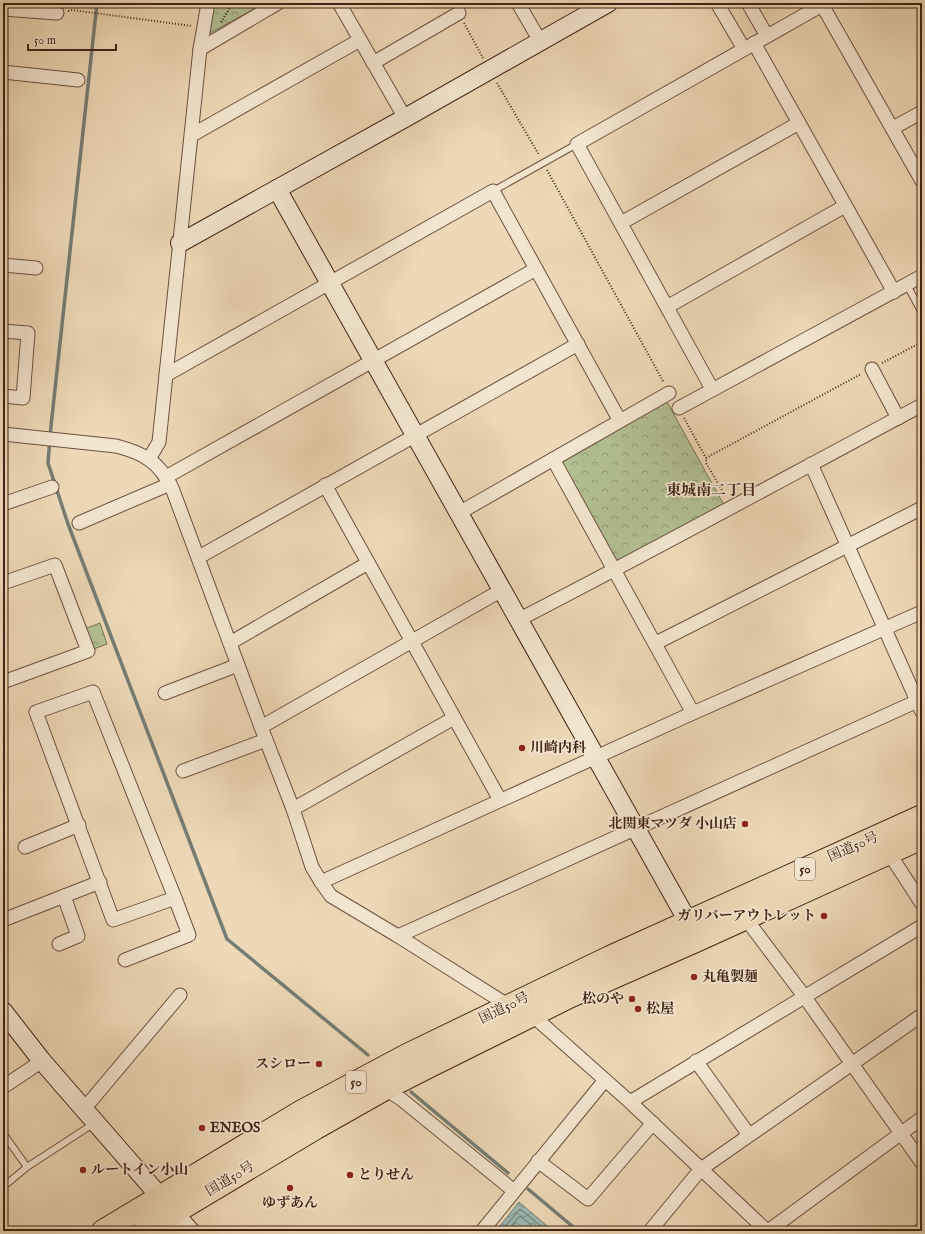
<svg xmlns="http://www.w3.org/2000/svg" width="925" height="1234" font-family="'IM FELL English','Noto Serif JP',serif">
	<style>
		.park { fill: url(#park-crowns); stroke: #797254 }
		.water { fill: url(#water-waves); stroke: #767d74 }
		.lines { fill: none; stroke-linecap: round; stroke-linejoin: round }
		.shore { stroke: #6d6e64; stroke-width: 1 }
		.stream { stroke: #767d74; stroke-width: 3.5 }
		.lane-casing { stroke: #6b503e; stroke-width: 8 }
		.street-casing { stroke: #6b503e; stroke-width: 15 }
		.secondary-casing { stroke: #402315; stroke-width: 20 }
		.highway-casing { stroke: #402315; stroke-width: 24 }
		.path { stroke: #402315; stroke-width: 2; stroke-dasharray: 1 2; stroke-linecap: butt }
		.lane { stroke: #f3e6d0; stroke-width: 6 }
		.street { stroke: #f3e6d0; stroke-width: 13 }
		.secondary { stroke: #f3e6d0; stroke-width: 18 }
		.highway { stroke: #edd9b7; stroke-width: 22 }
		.poi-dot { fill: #8f2418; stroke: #f3e6d0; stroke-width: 1.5 }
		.labels { text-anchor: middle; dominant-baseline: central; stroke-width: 3.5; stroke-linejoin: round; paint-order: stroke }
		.shield { fill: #f3e6d0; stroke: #765e4d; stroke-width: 1 }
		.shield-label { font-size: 13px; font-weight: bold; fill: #402315 }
		.poi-label { font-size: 14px; font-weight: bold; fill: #402315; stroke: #f3e6d0; text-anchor: start }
		.street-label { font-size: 14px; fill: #402315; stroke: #f3e6d0 }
		.neighbourhood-label { font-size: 15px; font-weight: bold; fill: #402315; stroke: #f3e6d0 }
	</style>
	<defs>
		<pattern id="park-crowns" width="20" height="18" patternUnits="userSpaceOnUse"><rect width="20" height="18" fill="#b2c093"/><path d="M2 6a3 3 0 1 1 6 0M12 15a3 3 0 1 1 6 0" fill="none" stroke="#929c77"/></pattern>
		<pattern id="water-waves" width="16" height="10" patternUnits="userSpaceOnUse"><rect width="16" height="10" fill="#9ab9b3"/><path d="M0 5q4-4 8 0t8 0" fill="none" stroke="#7f9690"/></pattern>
	</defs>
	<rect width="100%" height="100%" fill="#edd9b7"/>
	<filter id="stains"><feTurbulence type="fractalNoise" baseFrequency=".005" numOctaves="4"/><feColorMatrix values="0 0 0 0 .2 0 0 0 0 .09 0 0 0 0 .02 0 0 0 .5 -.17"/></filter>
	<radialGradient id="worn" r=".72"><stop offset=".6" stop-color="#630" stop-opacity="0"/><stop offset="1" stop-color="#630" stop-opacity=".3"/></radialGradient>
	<g class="park">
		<polygon points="213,3 265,3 210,33"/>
		<polygon points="667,402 724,505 621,562 614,558 561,463"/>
		<polygon points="100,623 107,644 91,650 84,629"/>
	</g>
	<polygon class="water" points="519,1202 553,1231 496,1231"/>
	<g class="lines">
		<g class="shore">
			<polyline points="501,1231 520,1209 547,1231"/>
			<polyline points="507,1231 520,1216 539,1231"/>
		</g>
		<g class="stream">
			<polyline points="97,3 51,426 48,463 68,524 227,939 368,1055"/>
			<polyline points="411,1092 508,1173"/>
			<polyline points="528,1189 578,1231"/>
		</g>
		<g class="lane-casing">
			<g id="lane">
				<polyline points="493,191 577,144"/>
				<polyline points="907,285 922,313"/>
				<polyline points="3,1133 27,1167"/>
				<polyline points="3,1187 27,1167 93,1124"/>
			</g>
		</g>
		<g class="street-casing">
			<g id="street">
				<polyline points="339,3 405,118"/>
				<polyline points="518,3 540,41"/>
				<polyline points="717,3 744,49"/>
				<polyline points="748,3 767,36"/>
				<polyline points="821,3 922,181"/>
				<polyline points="3,9 57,13"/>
				<polyline points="754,43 894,292"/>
				<polyline points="200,49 278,3"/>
				<polyline points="373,63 459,13"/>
				<polyline points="3,72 78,80"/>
				<polyline points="893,128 922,112"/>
				<polyline points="192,135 360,40"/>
				<polyline points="621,223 799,123"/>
				<polyline points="3,265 36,268"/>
				<polyline points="667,307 845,206"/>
				<polyline points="3,331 28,333 23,398 3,396"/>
				<polyline points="872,369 898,418"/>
				<polyline points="166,375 493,191 620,421"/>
				<polyline points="712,389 577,144 822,5"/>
				<polyline points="679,408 922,276"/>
				<path d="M3,434L116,446C144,453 159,462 172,488L261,727L293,809L312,867L321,882L331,896L398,936L509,1006"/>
				<polyline points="149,459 159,442 200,49 208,3"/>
				<polyline points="553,459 693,713"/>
				<polyline points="811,464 922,712"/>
				<polyline points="166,477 536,269"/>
				<polyline points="325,485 500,800"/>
				<polyline points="3,504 52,487"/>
				<polyline points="459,513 669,393"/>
				<polyline points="79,523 170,484"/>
				<polyline points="199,557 578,344"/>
				<polyline points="3,583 55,565 88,651 3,682"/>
				<path d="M518,620C654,550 787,477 922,405"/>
				<polyline points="230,643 368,563"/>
				<polyline points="656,643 922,508"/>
				<polygon points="93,692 175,898 113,920 36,712"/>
				<polyline points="165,693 238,665"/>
				<polyline points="261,727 502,590"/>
				<polyline points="183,771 266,740"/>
				<polyline points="293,809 454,718"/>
				<polyline points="25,847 79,825"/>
				<polyline points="889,853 922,904"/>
				<polyline points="321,882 693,713 922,612"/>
				<polyline points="746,919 804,996 922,1163"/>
				<polyline points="3,920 100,882"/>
				<polyline points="398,936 922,699"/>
				<polyline points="59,944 78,936 64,896"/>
				<polyline points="125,960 189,935 175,898"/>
				<polyline points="532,1015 630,1102 767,1231"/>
				<polyline points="696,1061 749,1135"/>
				<polyline points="3,1087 42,1061"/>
				<polyline points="385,1089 401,1099 514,1191"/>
				<polyline points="630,1102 922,926"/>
				<polyline points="84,1109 180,995"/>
				<polyline points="538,1161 588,1199 653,1123"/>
				<polyline points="482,1231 605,1080"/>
				<polyline points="650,1231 701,1169 922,1015"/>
				<polyline points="768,1231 922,1118"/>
				<polyline points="919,1231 922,1229"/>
			</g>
		</g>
		<g class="secondary-casing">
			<g id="secondary">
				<polyline points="277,189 695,934"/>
				<polyline points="180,243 405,118 608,3"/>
				<polyline points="3,1011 42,1061 190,1231"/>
			</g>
		</g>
		<g class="highway-casing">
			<g id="highway">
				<polyline points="103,1231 302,1111 407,1055 610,957 922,816"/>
				<polyline points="144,1231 316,1128 385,1089 426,1068 569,997 698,940 922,838"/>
			</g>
		</g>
		<g class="path">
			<polyline points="68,11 72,10 192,26"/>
			<polyline points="221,22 233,3"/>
			<polyline points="464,23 483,58"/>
			<polyline points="497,83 539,155"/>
			<polyline points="547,170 664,383"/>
			<polyline points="882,363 922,342"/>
			<polyline points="684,418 706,458 706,463 726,497"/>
			<polyline points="706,458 861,374"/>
		</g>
		<use href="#lane" class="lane"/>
		<use href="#street" class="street"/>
		<use href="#secondary" class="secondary"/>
		<use href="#highway" class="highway"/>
	</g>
	<g class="poi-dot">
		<circle cx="522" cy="748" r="4"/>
		<circle cx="745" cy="824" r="4"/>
		<circle cx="824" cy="916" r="4"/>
		<circle cx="694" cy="977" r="4"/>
		<circle cx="632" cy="999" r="4"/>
		<circle cx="638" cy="1009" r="4"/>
		<circle cx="319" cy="1064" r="4"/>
		<circle cx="202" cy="1128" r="4"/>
		<circle cx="83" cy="1170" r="4"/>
		<circle cx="350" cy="1175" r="4"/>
		<circle cx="290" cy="1188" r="4"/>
	</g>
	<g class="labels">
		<g class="shield">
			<rect x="795" y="858" width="20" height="22" rx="3"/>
			<rect x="346" y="1071" width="20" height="22" rx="3"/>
		</g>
		<g class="shield-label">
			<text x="805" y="869">50</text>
			<text x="356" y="1082">50</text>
		</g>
		<g class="poi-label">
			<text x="530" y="748">川崎内科</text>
			<text x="737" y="824" text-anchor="end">北関東マツダ 小山店</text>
			<text x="816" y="916" text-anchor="end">ガリバーアウトレット</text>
			<text x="702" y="977">丸亀製麺</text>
			<text x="624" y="999" text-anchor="end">松のや</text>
			<text x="646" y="1009">松屋</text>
			<text x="311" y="1064" text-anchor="end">スシロー</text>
			<text x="210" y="1128">ENEOS</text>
			<text x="91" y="1170">ルートイン小山</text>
			<text x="358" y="1175">とりせん</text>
			<text x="290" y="1203" text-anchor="middle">ゆずあん</text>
		</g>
		<g class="street-label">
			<text transform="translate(853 847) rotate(-24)">国道50号</text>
			<text transform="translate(504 1008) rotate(-26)">国道50号</text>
			<text transform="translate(230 1179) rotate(-31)">国道50号</text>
		</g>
		<g class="neighbourhood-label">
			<text x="711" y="490">東城南二丁目</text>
		</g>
	</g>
	<rect width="925" height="1234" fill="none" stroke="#edd9b7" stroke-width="16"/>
	<rect x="4" y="4" width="917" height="1226" fill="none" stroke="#402315" stroke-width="2"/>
	<rect x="8" y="8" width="909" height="1218" fill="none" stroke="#402315"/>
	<path d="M28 44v6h88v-6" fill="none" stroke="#402315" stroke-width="2"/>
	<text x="34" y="44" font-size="12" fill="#402315" stroke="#f3e6d0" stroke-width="3" paint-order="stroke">50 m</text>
	<rect width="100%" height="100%" filter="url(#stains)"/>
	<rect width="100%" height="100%" fill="url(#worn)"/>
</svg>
